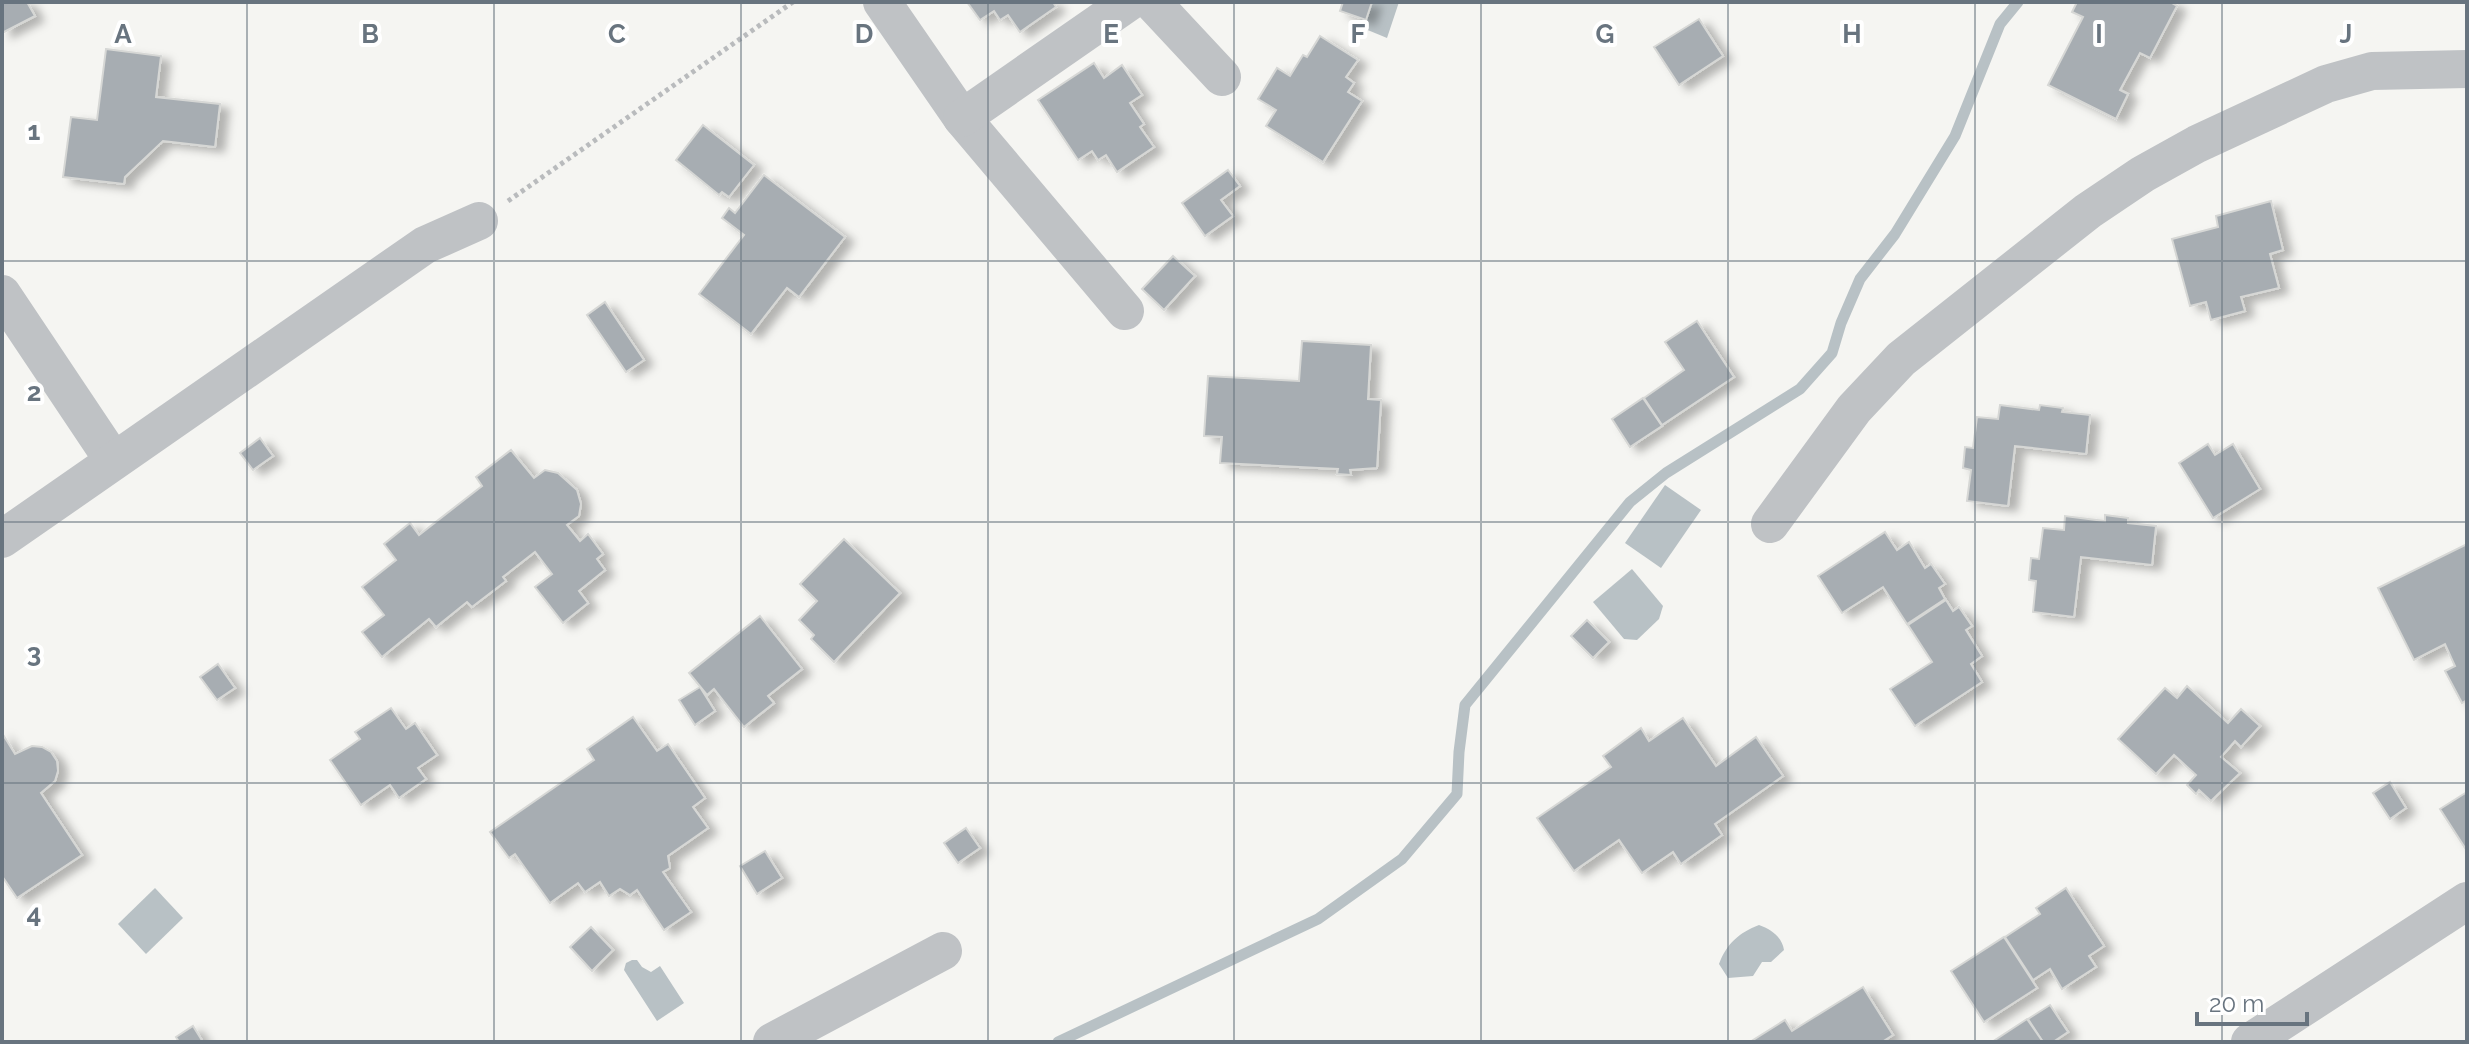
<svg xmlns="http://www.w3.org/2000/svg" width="2469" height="1044" font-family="Raleway,sans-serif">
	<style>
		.water { fill: #b8c1c5 }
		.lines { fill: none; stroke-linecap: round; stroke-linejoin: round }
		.stream { stroke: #b8c1c5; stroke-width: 11 }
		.building { fill: #a7adb2; stroke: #d6d7d5; stroke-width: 2; filter: url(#shadow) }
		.path { stroke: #b9bbbd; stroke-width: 5; stroke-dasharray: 4 4; stroke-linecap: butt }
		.minor { stroke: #bfc2c5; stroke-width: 38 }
		.grid { fill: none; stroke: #68747f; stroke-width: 2; stroke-opacity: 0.55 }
		.grid-label { font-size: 26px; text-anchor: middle; font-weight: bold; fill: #68747f; stroke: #fff; stroke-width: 8; stroke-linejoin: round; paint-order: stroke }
	</style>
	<defs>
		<filter id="shadow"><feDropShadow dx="9" dy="5" stdDeviation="4" flood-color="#0004"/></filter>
	</defs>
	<rect width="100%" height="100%" fill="#f5f5f2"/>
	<g class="water">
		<polygon points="1367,2 1399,2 1387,38 1358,26"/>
		<polygon points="1665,485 1701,510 1661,568 1625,543"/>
		<polygon points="1632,569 1663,606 1659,619 1637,640 1624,639 1593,602"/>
		<polygon points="155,888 183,918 146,954 118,924"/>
		<path d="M1759,925C1771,929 1782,937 1784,950L1771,962H1762L1753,976L1728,978L1719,964C1727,943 1739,933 1759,925Z"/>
		<polygon points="632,960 637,960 642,967 651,972 660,966 684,1003 657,1021 624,970 626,963"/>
	</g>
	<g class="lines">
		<polyline class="stream" points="1058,1042 1318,919 1402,859 1457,794 1459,752 1465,705 1630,502 1666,473 1800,389 1832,353 1841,323 1860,279 1895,234 1955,136 2000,24 2018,2"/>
	</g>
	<g class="building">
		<polygon points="2,2 27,2 35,16 2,33"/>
		<polygon points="967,2 1053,2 1056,7 1020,32 1008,15 1000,20 994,11 980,20"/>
		<polygon points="1343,2 1372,2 1366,20 1340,11"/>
		<polygon points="2077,2 2170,2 2177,6 2150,58 2140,53 2120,90 2128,94 2116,119 2048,85 2083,17 2072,12"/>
		<polygon points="1699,19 1723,56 1679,85 1654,47"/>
		<polygon points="1320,36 1358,60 1346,77 1354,83 1348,92 1362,101 1323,162 1266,126 1276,110 1258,99 1277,68 1290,76 1303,55 1307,57"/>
		<polygon points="106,49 161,56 156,97 220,104 215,147 163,141 125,177 124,184 63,177 71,117 97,120"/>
		<polygon points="1094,63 1104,78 1122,65 1142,95 1130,103 1144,124 1140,127 1154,147 1117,172 1106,155 1098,160 1092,151 1078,160 1038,100"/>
		<polygon points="703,125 754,165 729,197 722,192 719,195 676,160"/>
		<polygon points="1228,170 1240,186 1221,200 1233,216 1205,236 1182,203"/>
		<polygon points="764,175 845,237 799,297 787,288 751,334 699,294 744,235 722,218 729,208 735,213"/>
		<polygon points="2271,201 2283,250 2270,254 2279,288 2241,297 2245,311 2211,320 2206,302 2190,306 2172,239 2218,227 2216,216"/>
		<polygon points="1173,256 1195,276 1164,310 1142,289"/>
		<polygon points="605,302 644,360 626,372 587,315"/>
		<polygon points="1697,321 1734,377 1662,425 1644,398 1684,370 1665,342"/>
		<polygon points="1302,341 1371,345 1368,399 1381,400 1377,468 1350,470 1351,475 1337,474 1338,469 1220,463 1222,437 1204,436 1208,376 1299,381"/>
		<polygon points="1643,398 1662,426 1630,447 1612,419"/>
		<polygon points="2000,405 2039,410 2040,405 2063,408 2062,412 2090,415 2086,454 2015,446 2008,506 1967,501 1971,470 1963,468 1965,447 1973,448 1977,417 1998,419"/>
		<polygon points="260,438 273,456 253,470 240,453"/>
		<polygon points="2208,444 2215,455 2233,444 2260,489 2213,518 2179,463"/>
		<polygon points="511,450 534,478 545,470 558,473 577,490 581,504 579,516 567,525 580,541 588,534 603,554 597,559 605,570 579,591 588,603 563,623 535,587 552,574 535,552 503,577 506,581 472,607 467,602 436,627 429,619 382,657 362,632 384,615 362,587 396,560 384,544 410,523 419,535 482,486 476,477"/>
		<polygon points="2105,515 2128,518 2128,523 2156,526 2152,565 2081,557 2074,617 2033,612 2036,581 2029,580 2031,558 2039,559 2043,528 2064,530 2065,516 2105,521"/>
		<polygon points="1885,532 1897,550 1909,542 1925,568 1931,564 1945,584 1939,588 1945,599 1907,624 1883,587 1842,613 1818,576"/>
		<polygon points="844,539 900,593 834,662 811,639 814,635 799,620 817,601 800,584"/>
		<polygon points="2467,544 2467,700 2462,703 2445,671 2455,666 2445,644 2414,660 2378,588"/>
		<polygon points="1946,600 1953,611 1959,607 1972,626 1966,630 1982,656 1971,664 1982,682 1915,726 1890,689 1932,662 1908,625"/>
		<polygon points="760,616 802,669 768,696 774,703 744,727 714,689 707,695 689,673"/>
		<polygon points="1587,620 1609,642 1593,658 1571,636"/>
		<polygon points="218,664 235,688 217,700 200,677"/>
		<polygon points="2187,686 2228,723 2241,709 2260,726 2241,747 2235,741 2221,757 2240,773 2211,801 2199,790 2196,794 2187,785 2196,775 2174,755 2156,774 2118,739 2165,688 2177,698"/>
		<polygon points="700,687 715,711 695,725 679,700"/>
		<polygon points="391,708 406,729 415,723 437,755 418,768 426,779 399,798 390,785 361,805 330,760 360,739 355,732"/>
		<polygon points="633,717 657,751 668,744 705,798 693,807 708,828 668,856 670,868 663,872 691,912 664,930 637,890 630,895 620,889 609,896 600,882 585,892 578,883 550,903 515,854 509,858 490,832 594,760 587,749"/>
		<polygon points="1683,718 1716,766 1756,737 1783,776 1715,824 1722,835 1681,864 1673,852 1642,873 1619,840 1574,871 1537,818 1611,767 1603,756 1641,728 1649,741"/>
		<polygon points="2,733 15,754 32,746 42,747 51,752 57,761 58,771 55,781 41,793 82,855 17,898 2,876"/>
		<polygon points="2390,782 2406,808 2390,819 2373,793"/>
		<polygon points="2467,792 2467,851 2440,809"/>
		<polygon points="966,828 980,848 958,863 944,843"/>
		<polygon points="765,851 782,878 757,894 740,866"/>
		<polygon points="2066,888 2104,946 2089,956 2096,967 2062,989 2050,969 2033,980 2005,937 2040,914 2036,908"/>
		<polygon points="591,927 613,950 592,971 570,947"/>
		<polygon points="2004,937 2037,988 1984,1022 1951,971"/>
		<polygon points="1863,987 1893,1035 1882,1042 1750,1042 1785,1020 1792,1031"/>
		<polygon points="2050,1005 2068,1032 2053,1042 2043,1042 2028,1019"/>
		<polygon points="2027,1019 2043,1042 1992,1042"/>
		<polygon points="193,1026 203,1042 179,1042 176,1037"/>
	</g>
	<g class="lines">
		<polyline class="path" points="508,201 793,2"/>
		<g class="minor">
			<polyline points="882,2 962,118 1125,311"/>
			<polyline points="1152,2 1222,77"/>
			<polyline points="962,118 1129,2"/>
			<polyline points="2,294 113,460"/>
			<polyline points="1770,524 1854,409 1901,359 2088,211 2143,174 2197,144 2326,84 2372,71 2467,69"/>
			<polyline points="2,539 425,245 479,221"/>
			<polyline points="772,1042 943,951"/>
			<polyline points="2250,1042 2467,901"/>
		</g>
	</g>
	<path class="grid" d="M247,2V1042M494,2V1042M741,2V1042M988,2V1042M1234,2V1042M1481,2V1042M1728,2V1042M1975,2V1042M2222,2V1042M2,261H2467M2,522H2467M2,783H2467"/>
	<g class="grid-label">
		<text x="123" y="43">A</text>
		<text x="370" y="43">B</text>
		<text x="617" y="43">C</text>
		<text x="864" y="43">D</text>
		<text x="1111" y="43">E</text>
		<text x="1358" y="43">F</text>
		<text x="1605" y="43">G</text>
		<text x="1852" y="43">H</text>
		<text x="2099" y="43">I</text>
		<text x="2346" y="43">J</text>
		<text x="34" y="140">1</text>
		<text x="34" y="401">2</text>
		<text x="34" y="662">3</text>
		<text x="34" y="923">4</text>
	</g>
	<rect width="2469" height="1044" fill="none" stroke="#68747f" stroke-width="8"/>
	<path d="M2197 1012v12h110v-12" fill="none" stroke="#68747f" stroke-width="4"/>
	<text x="2209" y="1012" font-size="24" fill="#68747f" stroke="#ffffff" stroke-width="6" paint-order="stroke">20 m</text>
</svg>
